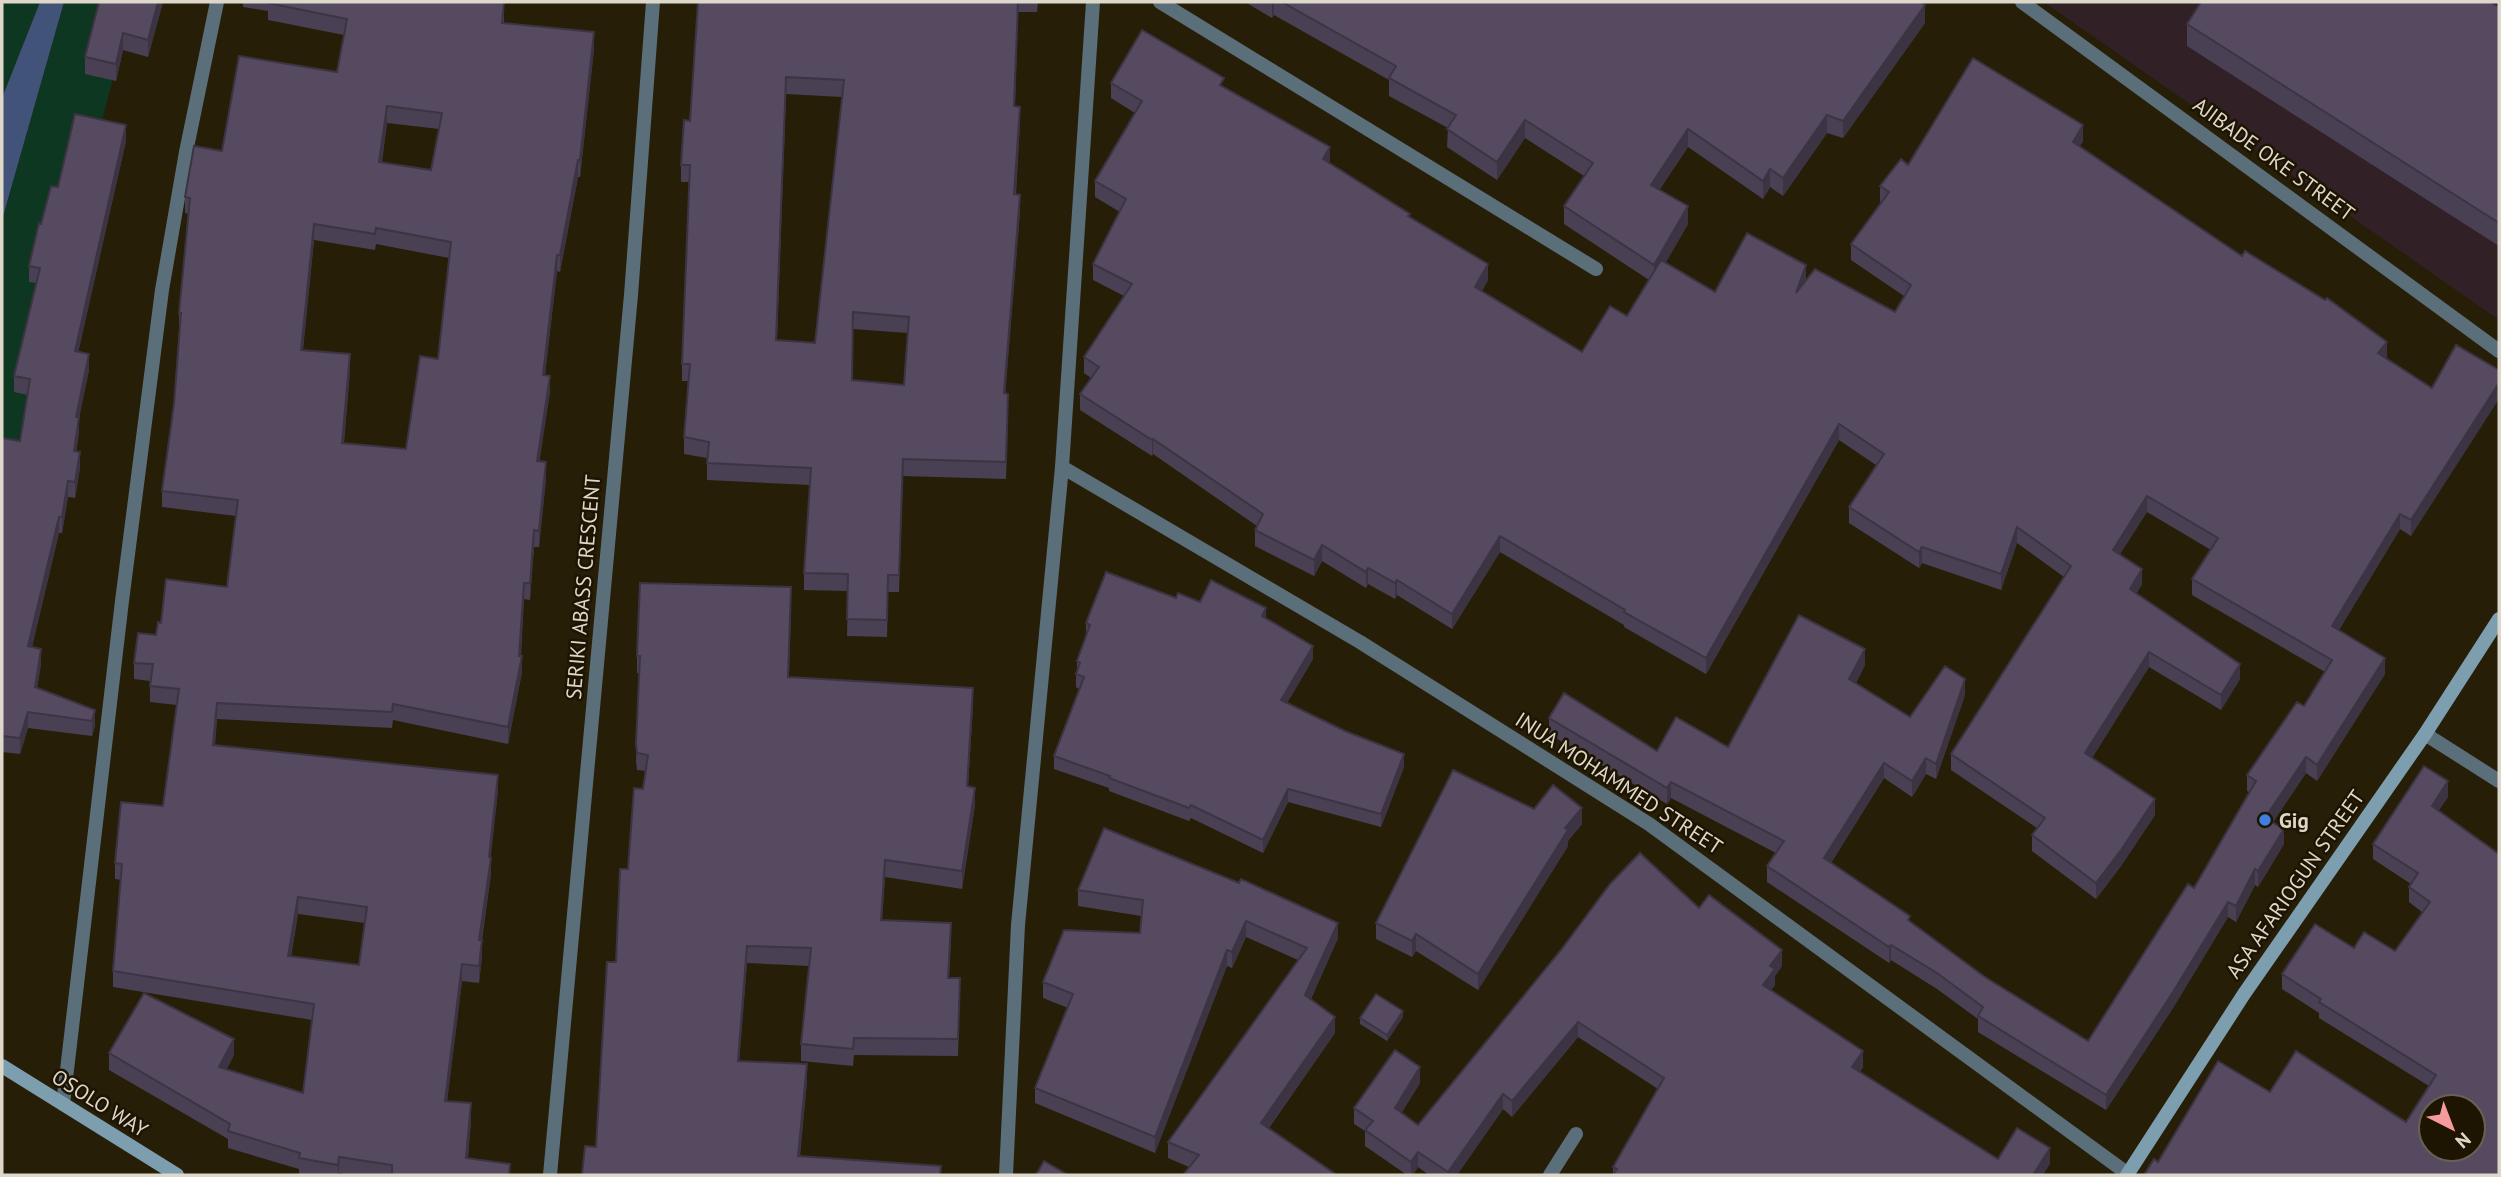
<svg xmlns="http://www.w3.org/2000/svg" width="2501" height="1177" font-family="'PT Sans',sans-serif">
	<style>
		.industrial { fill: #322027 }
		.green { fill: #0e3721 }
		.water { fill: #425379 }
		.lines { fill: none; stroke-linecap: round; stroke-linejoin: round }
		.street { stroke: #5b6f7a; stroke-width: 14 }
		.secondary { stroke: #7c9eaf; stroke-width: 14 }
		.wall { fill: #494053; fill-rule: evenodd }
		.shaded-wall { fill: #3c3443 }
		.building { fill: #554a60; stroke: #3c3443; stroke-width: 2; fill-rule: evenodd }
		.shop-dot { fill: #3f7fe0; stroke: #1d1401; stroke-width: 2.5 }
		.labels { text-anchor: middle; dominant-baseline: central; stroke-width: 5; stroke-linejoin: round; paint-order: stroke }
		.street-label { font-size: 21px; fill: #ded8ca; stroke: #1d1401 }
		.poi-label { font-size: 21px; font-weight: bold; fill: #ded8ca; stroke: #1d1401; text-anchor: start }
	</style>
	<rect width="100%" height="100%" fill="#271e08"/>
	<polygon class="industrial" points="2044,2 2499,2 2499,320"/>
	<g class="green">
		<polygon points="2,2 40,2 2,98"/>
		<polygon points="64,2 133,2 2,502 2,220"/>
	</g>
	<polygon class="water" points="40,2 64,2 2,220 2,98"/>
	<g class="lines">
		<g class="street">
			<polyline points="1160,2 1596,269"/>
			<polyline points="2022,2 2499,351"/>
			<polyline points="1062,467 1360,642 1649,824 2128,1174"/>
			<polyline points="2425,734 2499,781"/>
			<polyline points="63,1104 122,601 162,290 186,152 217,2"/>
			<polyline points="550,1175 631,295 653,2"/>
			<polyline points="1006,1175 1018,925 1062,467 1093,2"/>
			<polyline points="1550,1175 1576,1134"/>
		</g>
		<g class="secondary">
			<polyline points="2,1066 177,1175"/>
			<polyline points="2127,1175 2244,994 2425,734 2499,619"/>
		</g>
	</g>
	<g class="wall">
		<polygon points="99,2 163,2 148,57 123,50 116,81 85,74 85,57"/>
		<path d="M243,2H504V23L594,49L580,177H578L560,272L557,271L545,375L550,392L539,462L546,479L539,547H534L530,600L524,599L521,656L522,672L508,744L393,720L392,728L217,719L215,745L498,791L490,858L491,874L482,940V956L479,983L462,981L447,1101L471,1120L468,1159L510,1175H351L339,1173V1175H299V1169L228,1148V1139L109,1070V1053L234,1055L226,1070L303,1093L312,1020L113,987V971L121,880L115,879V863L163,806L177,705L150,702V681L134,679V663L156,635L161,623L227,587L236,516L162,507V491L174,404L179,329V313L189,214L185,213V197L222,151L337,72L344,35L268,20V11L243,7ZM387,123L439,129L431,170L382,162ZM314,240L375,250L376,244L449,258L438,359L406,449L344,443L350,371L303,350ZM298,914L365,923L359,965L291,957Z"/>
		<path d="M698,2H1038L1037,12H1018L1015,106L1020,124L1016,194L1020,212L1005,393L1008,411L1006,479L903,476L899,592H888L887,637L847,636L848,591L804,590V573L810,485L707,480V458L684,454V437L688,381H682V364L689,182H681V165L690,121ZM786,94L842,97L815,343L777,340ZM853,329L908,333L904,385L852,380Z"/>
		<polygon points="1245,2 1920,2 1925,23 1843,138 1827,133 1783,196 1770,187 1763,199 1688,147 1659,190 1688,224 1666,262 1715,292 1806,280 1895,312 1904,296 1851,260 1851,244 1881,202 1880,202 1880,186 1908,165 2083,141 2080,146 2387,358 2386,358 2432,388 2411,536 2400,529 2339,630 2385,674 2317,781 2306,773 2273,822 2284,844 2258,887 2255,885 2236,922 2228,917 2173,1008 2106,1110 1978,1032 1978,1019 1937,989 1891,960 1889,963 1767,882 1767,866 1776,853 1671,798 1667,804 1549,734 1549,718 1657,751 1728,747 1865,665 1856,683 1910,717 1965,695 1936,779 1926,774 1912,797 1884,778 1831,863 1985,977 2088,1041 2194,888 2249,792 2247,791 2247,775 2304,706 2325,672 2192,595 2192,579 2211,550 2147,512 2120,554 2142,584 2136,594 2240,679 2221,710 2149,667 2092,758 2155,815 2121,866 2096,899 2032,851 2032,835 2037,828 1951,770 1951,754 2064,577 2017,543 2001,590 1922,563 1919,568 1849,523 1849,507 1876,465 1839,440 1706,674 1624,627 1624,625 1500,552 1452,629 1397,595 1395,599 1368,584 1366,588 1322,561 1314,576 1255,546 1255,530 1257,526 1153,454 1152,456 1080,410 1080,394 1091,378 1084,373 1084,357 1124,296 1093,280 1093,264 1120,212 1095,197 1095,181 1135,113 1111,98 1111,83 1224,87 1329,164 1410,217 1488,280 1482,291 1582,352 1627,316 1649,280 1564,224 1564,206 1584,176 1525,138 1497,180 1447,147 1448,128 1389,96 1389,80 1274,15 1272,18"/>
		<polygon points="2499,7 2499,246 2187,46 2187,24"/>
		<polygon points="126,141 78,352 89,370 79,418 79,433 76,451 80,468 75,498 68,497 62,533 59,533 32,647 41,664 37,688 95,710 95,726 92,736 28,728 20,754 2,752 2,438 20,441 28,395 14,392 14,376 37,283 29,282 29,266 41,224 58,187"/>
		<polygon points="1176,598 1200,602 1266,619 1313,659 1287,703 1404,767 1381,827 1288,802 1263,853 1191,818 1189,821 1109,791 1109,788 1054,769 1054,756 1079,689 1076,687 1076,674 1077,670 1077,661 1086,636 1086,623"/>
		<polygon points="791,604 789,677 973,705 968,787 975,805 962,889 885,877 882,920 951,940 949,978 960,978 958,1056 854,1055 853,1066 801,1061 801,1044 809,966 747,963 739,1061 807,1081 800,1156 941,1175 596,1147 616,962 628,869 646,771 637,770 636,761 640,673 637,673 637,656"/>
		<polygon points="2499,702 2499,728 2498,727 2498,704"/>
		<polygon points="2448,797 2438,811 2499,1175 2158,1162 2270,1092 2406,1122 2429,1086 2319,1018 2319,1013 2282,989 2282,974 2354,948 2395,951 2422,912 2409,902 2409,887 2411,884 2373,859 2373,844"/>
		<polygon points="1534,809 1582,824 1568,841 1568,846 1478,990 1416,951 1412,957 1376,939 1376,923"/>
		<polygon points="1104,828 1338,938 1311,999 1335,1033 1269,1128 1189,1167 1168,1158 1168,1142 1298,960 1246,937 1232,968 1227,966 1155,1153 1035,1103 1035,1088 1068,1008 1043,998 1043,982 1140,933 1141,916 1078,906 1078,890"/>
		<polygon points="1699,908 1782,966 1775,976 1775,985 1771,990 1863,1067 1860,1072 1998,1159 2050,1164 1613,1174 1613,1167 1658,1089 1578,1037 1512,1117 1503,1109 1457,1175 1429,1175 1418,1167 1413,1175 1407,1175 1365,1146 1365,1131 1354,1124 1354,1108 1420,1083 1401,1113 1418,1125"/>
		<polygon points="1403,1017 1387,1041 1360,1024 1360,1018"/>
	</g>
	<g class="shaded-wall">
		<polygon points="158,2 163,2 148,57 148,40"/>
		<polygon points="1272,2 1274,2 1274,15 1272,18"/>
		<polygon points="1925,5 1925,23 1843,138 1843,121"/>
		<polygon points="594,32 594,49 580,177 580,160"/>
		<polygon points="123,33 123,50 116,81 116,64"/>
		<polygon points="786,77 786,94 776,357 776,340"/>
		<polygon points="387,106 387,123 379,178 379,162"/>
		<polygon points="1020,107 1020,124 1014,211 1014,194"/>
		<polygon points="1827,115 1827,133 1783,196 1783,178"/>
		<polygon points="1525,120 1525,138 1497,180 1497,162"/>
		<polygon points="126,125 126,141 75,367 75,351"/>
		<polygon points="2083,125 2083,141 2073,157 2073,142"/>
		<polygon points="1688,129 1688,147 1651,203 1651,185"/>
		<polygon points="1330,147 1330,163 1323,175 1323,159"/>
		<polygon points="578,160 578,177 560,272 560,255"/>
		<polygon points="1770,169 1770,187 1763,199 1763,181"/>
		<polygon points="1020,195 1020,212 1004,410 1004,393"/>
		<polygon points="1688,206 1688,224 1654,283 1654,265"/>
		<polygon points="314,224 314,240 301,367 301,350"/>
		<polygon points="557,255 557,271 543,391 543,375"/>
		<polygon points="1488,264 1488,280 1475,303 1475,287"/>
		<polygon points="1806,265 1806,281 1796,293"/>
		<polygon points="2387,342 2387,358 2378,369 2378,353"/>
		<polygon points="89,354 89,370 79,418 79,433 74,467 76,417"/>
		<polygon points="350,354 350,371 342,459 342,443"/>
		<polygon points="550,376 550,392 537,478 537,461"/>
		<polygon points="2499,383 2499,399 2411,536 2411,520"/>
		<polygon points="1839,424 1839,440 1706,674 1706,658"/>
		<polygon points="1153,439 1153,454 1152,456 1152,440"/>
		<polygon points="80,452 80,468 75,498 75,482"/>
		<polygon points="546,462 546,479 539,547 539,531"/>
		<polygon points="68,481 68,497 62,533 62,517"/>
		<polygon points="2147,496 2147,512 2113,565 2113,550"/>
		<polygon points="2400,514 2400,529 2332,641 2332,626"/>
		<polygon points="59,517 59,533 28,662 28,646"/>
		<polygon points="2017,527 2017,543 2001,590 2001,574"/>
		<polygon points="534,530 534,547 530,600 530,583"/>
		<polygon points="1500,536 1500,552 1452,629 1452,614"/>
		<polygon points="1322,545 1322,561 1314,576 1314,560"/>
		<polygon points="1922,547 1922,563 1919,568 1919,552"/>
		<polygon points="1368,568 1368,584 1366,588 1366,572"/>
		<polygon points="2142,569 2142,584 2130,605 2130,589"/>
		<polygon points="1397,580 1397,595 1395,599 1395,583"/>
		<polygon points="524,583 520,666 522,656 522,672 508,744 508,727 519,656"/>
		<polygon points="1266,608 1266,621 1262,616"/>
		<polygon points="1313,646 1313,659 1281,713 1281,700"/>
		<polygon points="41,649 41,664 35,703 35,687"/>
		<polygon points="1865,649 1865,665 1849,695 1849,679"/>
		<polygon points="2149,652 2149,667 2085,769 2085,753"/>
		<polygon points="2385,658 2385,674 2317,781 2317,765"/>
		<polygon points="2240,664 2240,679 2221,710 2221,695"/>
		<polygon points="1965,679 1965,695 1936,779 1936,764"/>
		<polygon points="973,688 973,705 967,803 967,786"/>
		<polygon points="217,703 217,719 213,761 213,745"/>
		<polygon points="95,710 95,726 92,736 92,721"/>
		<polygon points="28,712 28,728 20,754 20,738"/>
		<polygon points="1404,754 1404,767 1381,827 1381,814"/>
		<polygon points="2306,757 2306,773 2265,834 2265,818"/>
		<polygon points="1926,758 1926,774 1912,797 1912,781"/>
		<polygon points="1884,763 1884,778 1824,874 1824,858"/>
		<polygon points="498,775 498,791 489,874 489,857"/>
		<polygon points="2448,781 2448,797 2432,821 2432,806"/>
		<polygon points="1671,782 1671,798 1667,804 1667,788"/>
		<polygon points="975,788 975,805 962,889 962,871"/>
		<polygon points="1288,789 1288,802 1263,853 1263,840"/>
		<polygon points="2155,799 2155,815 2121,866 2096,899 2096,883"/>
		<polygon points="1582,808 1582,824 1568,841 1568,846 1478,990 1478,974 1565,828"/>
		<polygon points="2284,829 2284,844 2258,887 2258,871"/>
		<polygon points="491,858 491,874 479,956 479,940"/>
		<polygon points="885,860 885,877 881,937 881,920"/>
		<polygon points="2255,869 2255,885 2236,922 2236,906"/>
		<polygon points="298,897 298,914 288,973 288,956"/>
		<polygon points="2228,902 2228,917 2173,1008 2106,1110 2106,1095"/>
		<polygon points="1246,921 1246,937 1232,968 1232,952"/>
		<polygon points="1338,923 1338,938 1305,1011 1305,995"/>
		<polygon points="1416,934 1416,951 1412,957 1412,941"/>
		<polygon points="482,940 482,956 479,983 479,966"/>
		<polygon points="1891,945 1891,960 1889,963 1889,947"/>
		<polygon points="747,946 747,963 738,1078 738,1061"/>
		<polygon points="1227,950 1227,966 1155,1153 1155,1137"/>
		<polygon points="1782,950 1782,966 1775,976 1775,985 1763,1001 1763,985 1770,966"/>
		<polygon points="462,964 462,981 445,1118 445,1101"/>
		<polygon points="1403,1011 1403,1017 1387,1041 1387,1035"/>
		<polygon points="1335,1017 1335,1033 1261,1138 1261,1123"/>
		<polygon points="1578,1022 1578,1037 1512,1117 1512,1101"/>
		<polygon points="234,1039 234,1055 219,1084 219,1067"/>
		<polygon points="1863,1051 1863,1067 1852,1083 1852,1067"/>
		<polygon points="807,1064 807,1081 798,1173 798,1156"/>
		<polygon points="1420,1067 1420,1083 1395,1124 1395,1108"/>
		<polygon points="1503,1094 1503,1109 1457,1175 1448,1175 1448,1172"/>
		<polygon points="471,1103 471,1120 466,1175 466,1158"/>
		<polygon points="2050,1148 2050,1164 2043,1175 2033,1175"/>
		<polygon points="1418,1152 1418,1167 1413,1175 1411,1175 1411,1162"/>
		<polygon points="339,1157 339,1175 338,1175 338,1165"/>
	</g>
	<g class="building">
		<polygon points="99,2 158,2 148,40 123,33 116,64 85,57"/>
		<path d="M268,2H504L502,23L594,32L580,160H578L560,255H557L543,375L550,376L537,461L546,462L539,531L534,530L530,583H524L519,656H522L508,727L393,704L392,712L217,703L213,745L498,775L489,857L491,858L479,940H482L479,966L462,964L445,1101L471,1103L466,1158L510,1164L509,1175H392V1165L339,1157L338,1165L299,1158L300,1153L228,1131L230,1124L109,1053L144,993L234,1039L219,1067L303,1093L314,1004L113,971L122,864L115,863L121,802L163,806L179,689L150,686L153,664L134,663L138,633L156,635L158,622L161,623L166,579L227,587L238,500L162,491L174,404L181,313H179L190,198L185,197L194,146L222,151L239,56L337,72L347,19L268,3ZM387,106L442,113L431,170L379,162ZM314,224L375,234L376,228L451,242L438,359L420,356L406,449L342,443L350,354L301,350ZM298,897L367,907L359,965L288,956Z"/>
		<path d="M698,2H1018L1014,106L1020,107L1014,194L1020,195L1004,393L1008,394L1006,462L903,459L899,575H888L887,620L847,619L848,574L804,573L811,468L707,463L709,442L684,437L690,364H682L690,165H681L684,120L690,121ZM786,77L844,80L815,343L776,340ZM853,312L909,317L904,385L852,380Z"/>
		<polygon points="1282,2 1920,2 1925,5 1843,121 1827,115 1783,178 1770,169 1763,181 1688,129 1651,185 1688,206 1654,265 1564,206 1593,163 1525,120 1497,162 1447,129 1456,115 1389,78 1396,66"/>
		<polygon points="2201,2 2490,2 2499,7 2499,223 2187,24"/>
		<polygon points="1142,30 1224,78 1220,85 1330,147 1323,159 1410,214 1408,216 1488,264 1475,287 1582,352 1610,306 1627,316 1661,260 1715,292 1747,233 1806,265 1796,293 1815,269 1895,312 1911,285 1851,244 1889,192 1880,186 1901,159 1908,165 1973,58 2083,125 2073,142 2150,194 2242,256 2245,251 2325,300 2327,298 2387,342 2378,353 2432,388 2456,345 2499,370 2499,383 2411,520 2400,514 2332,626 2385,658 2317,765 2306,757 2265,818 2284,829 2258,871 2255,869 2236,906 2228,902 2173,992 2106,1095 1978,1016 1983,1007 1937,973 1891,945 1889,947 1767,866 1784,841 1671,782 1667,788 1549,718 1564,693 1657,751 1676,717 1728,747 1799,615 1865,649 1849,679 1910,717 1945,666 1965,679 1936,764 1926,758 1912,781 1884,763 1824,858 1910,916 1908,920 1985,977 2088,1041 2188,884 2194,888 2256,781 2247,775 2297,702 2304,706 2332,660 2192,579 2218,538 2147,496 2113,550 2142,569 2130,589 2240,664 2221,695 2149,652 2085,753 2155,799 2121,850 2096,883 2032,835 2045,818 1951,754 2071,566 2017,527 2001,574 1922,547 1919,552 1849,507 1884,454 1839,424 1706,658 1624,612 1625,610 1500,536 1452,614 1397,580 1395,583 1368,568 1366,572 1322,545 1314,560 1255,530 1263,514 1153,439 1152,440 1080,394 1099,367 1084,357 1132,284 1093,264 1126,199 1095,181 1142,101 1111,83"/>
		<polygon points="75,114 126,125 75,351 89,354 76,417 79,417 74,451 80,452 75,482 68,481 62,517 59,517 28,646 41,649 35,687 95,710 92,721 28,712 20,738 2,736 2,438 20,441 30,379 14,376 40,268 29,266 39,223 41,224 51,186 58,187"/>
		<polygon points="1106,572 1176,598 1178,593 1200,602 1211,580 1266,608 1262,616 1313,646 1281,700 1345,731 1404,754 1381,814 1288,789 1263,840 1191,805 1189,808 1109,778 1110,776 1054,756 1084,677 1076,674 1080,663 1077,661 1090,625 1086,623"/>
		<polygon points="640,583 791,587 788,677 973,688 967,786 975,788 962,871 885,860 881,920 951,923 948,978 960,978 958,1039 854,1038 853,1049 801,1044 811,948 747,946 738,1061 807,1064 798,1156 941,1166 940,1175 582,1175 585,1146 596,1147 607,962 616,962 620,869 628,869 634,788 643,789 648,755 637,753 636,744 640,656 637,656"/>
		<path d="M2424,766L2448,781L2432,806L2499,854V1175H2144L2154,1159L2158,1162L2218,1061L2270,1092L2296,1051L2406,1122L2436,1075L2319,1002L2321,999L2282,974L2315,924L2354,948L2364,932L2395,951L2430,902L2409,887L2418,873L2373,844ZM2431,1107H2473V1149H2431Z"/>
		<polygon points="1453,770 1534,809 1553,785 1582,808 1565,828 1568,830 1478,974 1416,934 1412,941 1376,923"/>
		<polygon points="1104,828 1239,883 1241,879 1338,923 1305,995 1335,1017 1261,1123 1337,1175 1183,1175 1199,1155 1168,1142 1307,948 1246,921 1232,952 1227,950 1155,1137 1035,1088 1073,994 1043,982 1064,930 1140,933 1143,900 1078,890"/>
		<polygon points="1640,853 1699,908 1709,895 1782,950 1770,966 1775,969 1763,985 1863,1051 1852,1067 1998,1159 2017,1128 2050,1148 2033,1175 1613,1175 1617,1169 1613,1167 1664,1078 1578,1022 1512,1101 1503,1094 1448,1172 1418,1152 1411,1162 1365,1130 1373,1121 1354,1108 1395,1050 1420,1067 1395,1108 1418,1125 1561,950 1610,884"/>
		<polygon points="1376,994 1403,1011 1387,1035 1360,1018"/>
		<polygon points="1044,1161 1068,1175 1036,1175"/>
	</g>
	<circle class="shop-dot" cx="2265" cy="820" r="7"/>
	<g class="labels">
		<g class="street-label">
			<text transform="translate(2274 159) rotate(36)">AJIBADE OKE STREET</text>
			<text transform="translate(583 587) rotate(-85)">SERIKI ABASS CRESCENT</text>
			<text transform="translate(1619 783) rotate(33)">INUA MOHAMMED STREET</text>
			<text transform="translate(2295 884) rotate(-55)">ASA AFARIOGUN STREET</text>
			<text transform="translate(100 1103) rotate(32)">OSOLO WAY</text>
		</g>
		<g class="poi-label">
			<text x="2279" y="820">Gig</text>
		</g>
	</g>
	<rect width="2501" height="1177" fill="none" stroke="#ded8ca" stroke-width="7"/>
	<g transform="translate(2452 1128) rotate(138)"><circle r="33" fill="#1d1401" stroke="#6a6251" stroke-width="2"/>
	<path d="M0-5L12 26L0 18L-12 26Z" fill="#f59b9e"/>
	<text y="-10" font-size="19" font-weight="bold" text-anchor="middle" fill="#ded8ca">N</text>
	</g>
</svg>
